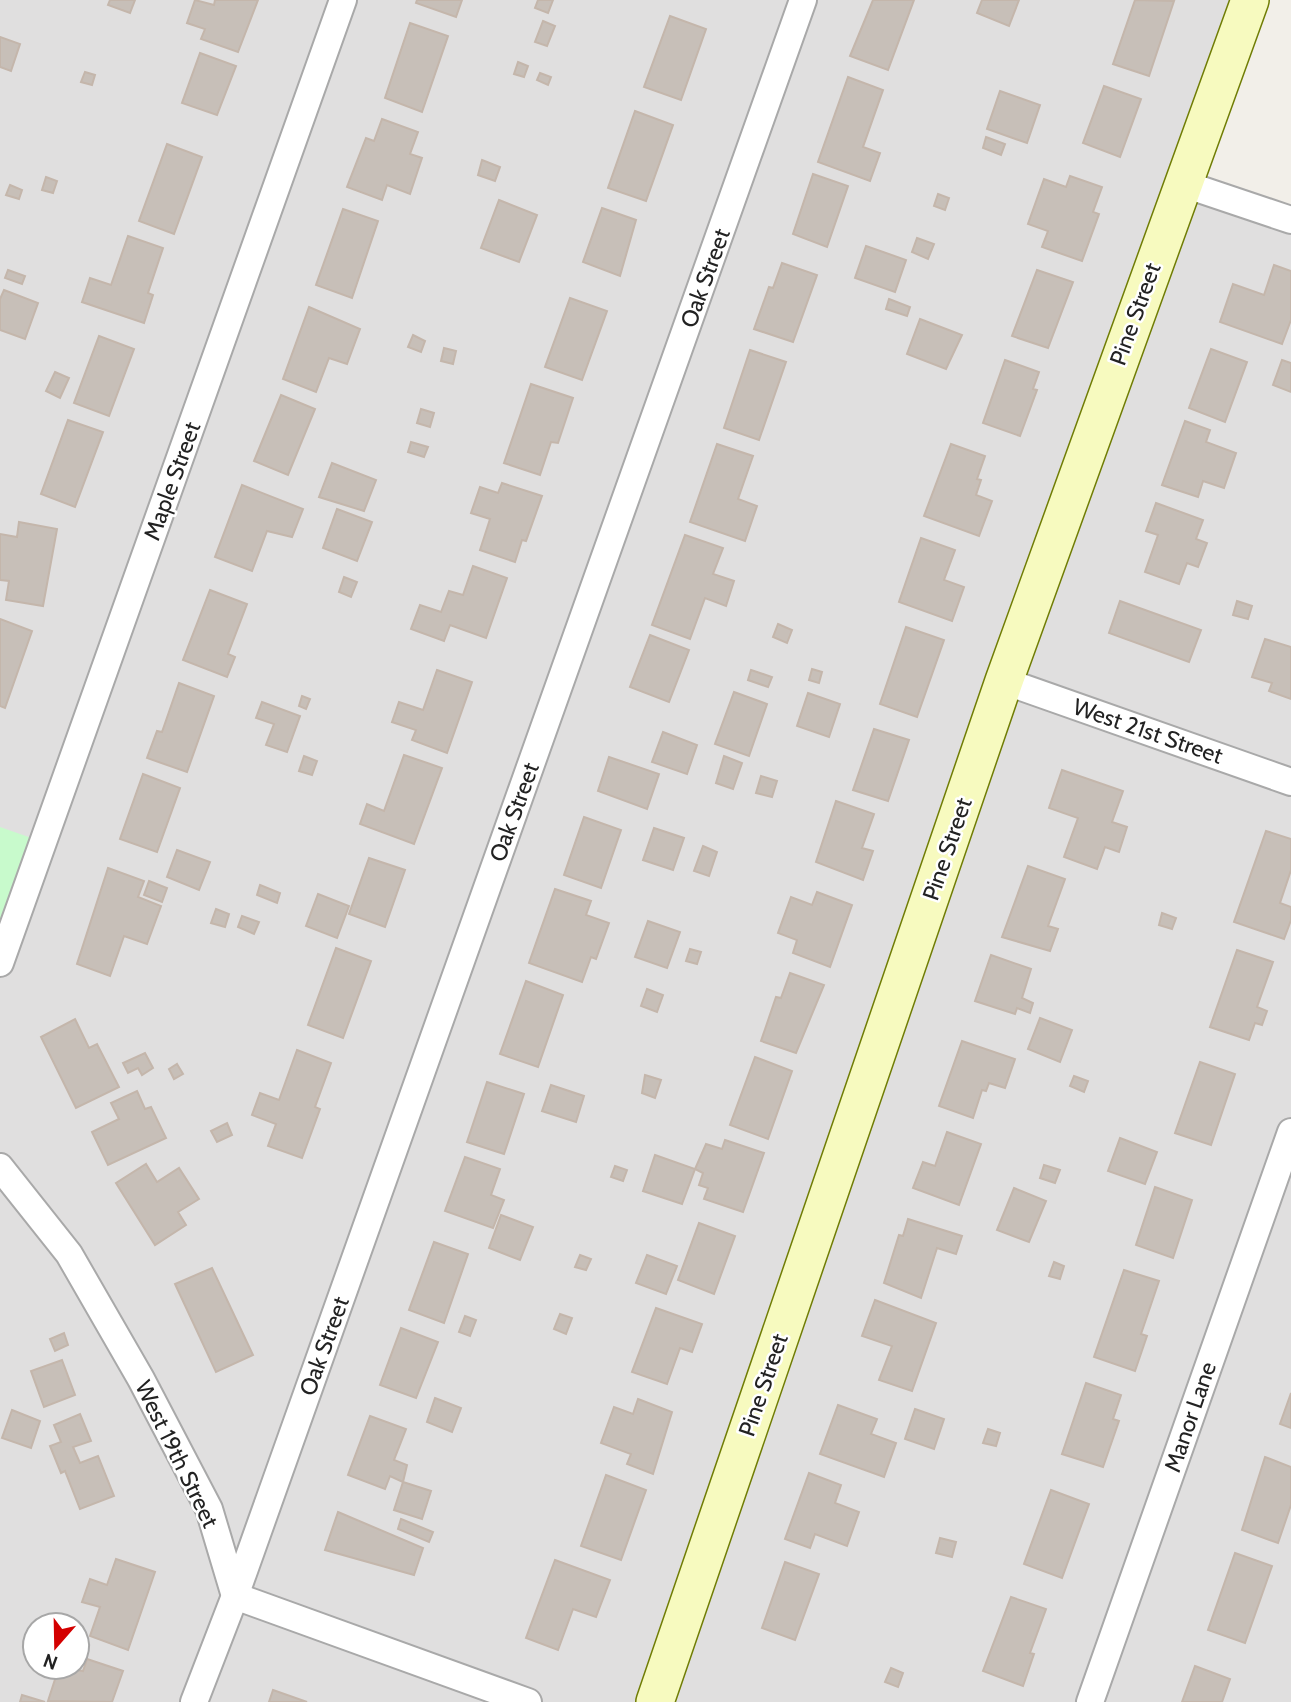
<svg xmlns="http://www.w3.org/2000/svg" width="1291" height="1702" font-family="Cabin,sans-serif">
	<style>
		.residential { fill: #e0dfdf; fill-rule: evenodd }
		.park { fill: #c8facc }
		.building { fill: #c7bfb8; stroke: #c4b6ab; stroke-width: 2 }
		.lines { fill: none; stroke-linecap: round; stroke-linejoin: round }
		.street-casing { stroke: #a9a9a9; stroke-width: 30 }
		.secondary-casing { stroke: #707d05; stroke-width: 40 }
		.street { stroke: #fff; stroke-width: 26 }
		.secondary { stroke: #f7fabf; stroke-width: 37 }
		.labels { text-anchor: middle; dominant-baseline: central; stroke-width: 5; stroke-linejoin: round; paint-order: stroke }
		.street-label { font-size: 23px; fill: #222; stroke: #fff }
	</style>
	<rect width="100%" height="100%" fill="#f2efe9"/>
	<path class="residential" d="M0,0H1250L1181,183L1291,220V1702H0ZM35,1625H77V1667H35Z"/>
	<polygon class="park" points="0,827 43,842 0,963"/>
	<g class="building">
		<polygon points="110,0 135,0 130,13 108,5"/>
		<polygon points="195,0 214,5 215,0 258,0 238,52 201,39 205,29 187,23"/>
		<polygon points="417,0 462,0 456,17 416,3"/>
		<polygon points="538,0 553,0 548,13 535,8"/>
		<polygon points="873,0 914,0 888,70 850,56"/>
		<polygon points="982,0 1019,0 1009,26 977,13"/>
		<polygon points="1135,0 1174,1 1149,76 1113,64"/>
		<polygon points="670,16 706,29 681,100 644,87"/>
		<polygon points="543,21 555,26 547,46 535,42"/>
		<polygon points="410,23 448,36 422,112 385,98"/>
		<polygon points="0,37 20,44 11,71 0,67"/>
		<polygon points="200,53 236,66 217,115 182,103"/>
		<polygon points="518,62 528,66 524,77 514,74"/>
		<polygon points="85,72 95,75 92,85 81,82"/>
		<polygon points="540,73 551,77 548,85 537,80"/>
		<polygon points="848,77 883,90 863,147 880,153 870,181 818,162"/>
		<polygon points="1104,86 1141,99 1120,157 1083,143"/>
		<polygon points="1000,91 1040,105 1027,143 987,129"/>
		<polygon points="635,111 673,125 646,201 608,188"/>
		<polygon points="382,119 418,132 410,154 422,158 410,194 387,185 382,200 347,187 366,138 374,141"/>
		<polygon points="986,137 1005,144 1001,155 983,148"/>
		<polygon points="167,144 202,157 174,234 139,221"/>
		<polygon points="482,160 500,167 495,181 478,175"/>
		<polygon points="813,174 848,186 827,247 793,234"/>
		<polygon points="1070,176 1102,187 1093,212 1099,214 1082,261 1042,247 1048,231 1028,224 1044,179 1066,187"/>
		<polygon points="46,177 57,181 53,193 42,190"/>
		<polygon points="10,185 22,190 19,199 6,195"/>
		<polygon points="938,194 949,198 945,210 934,206"/>
		<polygon points="499,200 537,215 519,262 481,248"/>
		<polygon points="602,208 636,220 620,276 583,262"/>
		<polygon points="343,209 378,221 352,298 316,285"/>
		<polygon points="128,236 163,248 148,293 153,295 144,323 82,302 90,278 111,285"/>
		<polygon points="917,238 934,244 928,259 912,252"/>
		<polygon points="866,246 906,260 895,292 855,278"/>
		<polygon points="782,263 817,275 793,342 754,329 769,287 773,288"/>
		<polygon points="1274,265 1291,271 1291,320 1282,344 1220,322 1233,284 1264,295"/>
		<polygon points="8,270 25,276 22,284 5,278"/>
		<polygon points="1037,270 1073,282 1048,348 1012,336"/>
		<polygon points="4,290 38,303 25,339 0,330 0,299"/>
		<polygon points="570,298 607,311 582,380 545,367"/>
		<polygon points="889,299 910,307 907,316 886,309"/>
		<polygon points="309,307 360,329 347,364 329,358 316,392 283,379"/>
		<polygon points="920,319 962,335 946,369 907,354"/>
		<polygon points="413,335 425,341 421,352 408,347"/>
		<polygon points="99,336 134,349 109,416 74,403"/>
		<polygon points="444,348 456,351 453,364 441,361"/>
		<polygon points="1211,349 1247,362 1225,422 1189,408"/>
		<polygon points="750,350 786,362 759,440 724,428"/>
		<polygon points="1005,360 1039,372 1033,389 1037,390 1020,436 983,423"/>
		<polygon points="1282,360 1291,363 1291,392 1273,385"/>
		<polygon points="55,372 69,378 60,398 46,391"/>
		<polygon points="531,384 573,398 558,443 551,442 540,475 504,463"/>
		<polygon points="281,395 315,409 288,475 254,461"/>
		<polygon points="421,409 434,413 430,427 417,423"/>
		<polygon points="68,420 103,432 75,507 41,494"/>
		<polygon points="1185,421 1210,430 1206,442 1236,453 1224,488 1203,481 1198,497 1162,485"/>
		<polygon points="411,442 428,447 424,457 408,452"/>
		<polygon points="717,444 753,456 738,499 757,506 745,541 690,522"/>
		<polygon points="951,444 985,456 977,479 981,480 976,495 992,501 979,536 924,516"/>
		<polygon points="332,463 376,480 364,511 319,497"/>
		<polygon points="502,483 542,496 526,541 522,540 515,562 480,550 490,519 471,513 480,487 498,493"/>
		<polygon points="242,485 303,509 292,537 267,531 252,571 215,557"/>
		<polygon points="1156,503 1203,520 1196,539 1207,543 1198,567 1187,563 1179,584 1145,572 1158,535 1146,531"/>
		<polygon points="337,509 372,522 357,561 323,548"/>
		<polygon points="19,522 57,529 43,606 6,600 9,581 0,580 0,534 17,537"/>
		<polygon points="685,535 723,548 713,574 734,581 726,606 705,598 690,639 652,625"/>
		<polygon points="921,538 955,550 944,580 964,587 952,621 899,602"/>
		<polygon points="473,566 507,578 486,638 450,625 444,641 411,629 420,605 441,612 449,591 463,595"/>
		<polygon points="344,577 357,582 351,597 339,592"/>
		<polygon points="210,590 247,604 228,654 235,657 227,677 183,660"/>
		<polygon points="1120,601 1201,630 1189,662 1109,633"/>
		<polygon points="1237,601 1252,606 1248,619 1233,615"/>
		<polygon points="0,619 32,631 5,708 0,706"/>
		<polygon points="778,624 792,630 787,643 773,637"/>
		<polygon points="906,627 944,640 917,717 880,704"/>
		<polygon points="650,635 689,650 669,702 630,687"/>
		<polygon points="1265,639 1291,647 1291,699 1269,691 1272,683 1252,677"/>
		<polygon points="812,669 822,672 819,683 809,680"/>
		<polygon points="437,670 472,682 447,753 412,740 416,730 392,722 399,702 423,710"/>
		<polygon points="751,670 772,677 768,687 748,680"/>
		<polygon points="179,683 214,696 187,772 147,758 157,731 162,732"/>
		<polygon points="734,692 767,704 749,756 715,744"/>
		<polygon points="808,693 840,704 829,737 797,726"/>
		<polygon points="302,696 310,699 306,709 299,706"/>
		<polygon points="262,702 300,716 287,752 266,745 274,724 256,718"/>
		<polygon points="874,729 909,740 888,801 853,790"/>
		<polygon points="663,732 697,745 687,774 652,762"/>
		<polygon points="404,755 442,768 414,844 360,824 367,804 384,811"/>
		<polygon points="304,756 317,761 312,775 299,771"/>
		<polygon points="724,756 742,763 733,789 716,783"/>
		<polygon points="609,757 659,774 647,809 598,791"/>
		<polygon points="1062,770 1123,791 1112,822 1127,827 1119,852 1105,847 1097,869 1064,857 1078,818 1049,808"/>
		<polygon points="143,774 180,788 157,852 120,839"/>
		<polygon points="761,776 777,781 772,797 756,793"/>
		<polygon points="836,801 874,814 862,848 873,851 863,880 816,862"/>
		<polygon points="584,817 621,830 601,888 564,875"/>
		<polygon points="654,828 684,838 673,870 643,860"/>
		<polygon points="1266,831 1291,839 1291,870 1280,903 1291,907 1291,920 1284,939 1234,922"/>
		<polygon points="703,846 717,852 709,876 694,871"/>
		<polygon points="177,850 210,862 199,890 167,877"/>
		<polygon points="369,858 405,870 385,927 349,914"/>
		<polygon points="1028,866 1065,879 1048,926 1058,929 1050,951 1002,937"/>
		<polygon points="108,868 144,881 138,897 161,906 147,944 124,936 110,976 77,964"/>
		<polygon points="149,881 167,888 162,902 144,895"/>
		<polygon points="260,885 280,893 277,903 257,895"/>
		<polygon points="555,889 591,901 586,915 609,923 596,959 591,957 582,982 529,963"/>
		<polygon points="817,892 852,905 830,967 793,953 797,940 778,933 791,897 812,905"/>
		<polygon points="318,894 349,906 337,938 306,926"/>
		<polygon points="216,909 229,914 225,927 211,923"/>
		<polygon points="1162,913 1176,918 1172,929 1159,925"/>
		<polygon points="242,916 259,922 254,934 238,927"/>
		<polygon points="648,921 680,932 667,968 635,957"/>
		<polygon points="336,948 371,961 343,1038 308,1025"/>
		<polygon points="690,949 701,952 697,964 686,961"/>
		<polygon points="1237,950 1273,962 1257,1007 1267,1011 1262,1025 1255,1023 1249,1040 1210,1027"/>
		<polygon points="991,955 1031,969 1022,998 1033,1003 1030,1013 1017,1008 1015,1014 975,1001"/>
		<polygon points="790,973 824,985 796,1053 761,1041 776,997 781,998"/>
		<polygon points="526,981 563,995 538,1067 500,1054"/>
		<polygon points="647,989 663,995 657,1012 641,1006"/>
		<polygon points="1040,1018 1072,1030 1060,1062 1028,1049"/>
		<polygon points="75,1019 89,1048 97,1044 119,1087 76,1108 41,1037"/>
		<polygon points="962,1041 1015,1059 1005,1088 989,1083 986,1091 982,1090 973,1118 939,1106"/>
		<polygon points="297,1050 331,1063 315,1107 320,1109 302,1158 268,1146 276,1124 252,1115 260,1093 279,1100"/>
		<polygon points="145,1053 153,1068 142,1075 138,1068 128,1073 123,1063"/>
		<polygon points="755,1057 792,1071 768,1139 730,1125"/>
		<polygon points="1200,1062 1235,1074 1211,1145 1175,1133"/>
		<polygon points="177,1064 183,1074 174,1079 169,1069"/>
		<polygon points="645,1075 661,1080 655,1098 642,1093"/>
		<polygon points="1074,1076 1088,1081 1084,1092 1070,1086"/>
		<polygon points="487,1082 524,1094 504,1154 467,1142"/>
		<polygon points="551,1085 584,1096 576,1122 542,1111"/>
		<polygon points="137,1091 145,1109 151,1107 166,1138 108,1165 92,1132 119,1119 111,1103"/>
		<polygon points="227,1123 232,1135 217,1142 211,1131"/>
		<polygon points="947,1132 981,1144 959,1205 913,1188 923,1162 935,1166"/>
		<polygon points="1120,1138 1157,1152 1145,1184 1108,1171"/>
		<polygon points="725,1140 764,1153 743,1212 704,1199 708,1188 699,1185 703,1173 695,1169 706,1144 722,1149"/>
		<polygon points="655,1155 695,1169 682,1204 643,1191"/>
		<polygon points="465,1157 500,1169 491,1195 504,1200 493,1228 445,1211"/>
		<polygon points="146,1164 157,1182 179,1168 199,1199 178,1212 186,1225 155,1245 116,1183"/>
		<polygon points="1044,1165 1060,1170 1055,1183 1040,1178"/>
		<polygon points="615,1166 627,1170 623,1181 611,1177"/>
		<polygon points="1155,1187 1192,1200 1173,1258 1136,1245"/>
		<polygon points="1014,1188 1046,1201 1029,1242 997,1230"/>
		<polygon points="501,1215 533,1227 520,1260 489,1248"/>
		<polygon points="908,1219 962,1236 956,1254 937,1248 921,1298 884,1283 899,1235 903,1236"/>
		<polygon points="699,1223 735,1236 714,1294 678,1280"/>
		<polygon points="434,1242 468,1254 444,1323 409,1310"/>
		<polygon points="580,1255 591,1259 586,1270 575,1267"/>
		<polygon points="647,1255 677,1266 666,1294 636,1283"/>
		<polygon points="1054,1262 1064,1266 1060,1279 1049,1276"/>
		<polygon points="212,1268 253,1355 216,1372 175,1284"/>
		<polygon points="1124,1270 1159,1281 1141,1334 1147,1336 1135,1371 1094,1357"/>
		<polygon points="875,1300 936,1323 912,1391 879,1380 892,1346 862,1336"/>
		<polygon points="656,1308 702,1324 692,1352 680,1348 667,1384 632,1372"/>
		<polygon points="560,1314 572,1318 566,1334 554,1329"/>
		<polygon points="465,1316 476,1320 470,1336 459,1332"/>
		<polygon points="401,1328 438,1342 416,1398 380,1385"/>
		<polygon points="64,1333 68,1345 55,1351 50,1339"/>
		<polygon points="62,1360 75,1395 44,1407 31,1371"/>
		<polygon points="1086,1383 1121,1395 1113,1419 1119,1421 1103,1467 1062,1454"/>
		<polygon points="1291,1393 1291,1428 1280,1424"/>
		<polygon points="435,1398 461,1408 452,1432 427,1422"/>
		<polygon points="638,1399 672,1412 653,1474 627,1464 631,1454 601,1443 614,1407 633,1414"/>
		<polygon points="838,1405 877,1419 871,1434 896,1443 884,1477 820,1454"/>
		<polygon points="915,1409 944,1419 934,1449 905,1439"/>
		<polygon points="12,1410 40,1421 31,1448 2,1438"/>
		<polygon points="80,1414 91,1441 73,1447 80,1463 98,1456 114,1496 80,1509 65,1471 61,1473 50,1446 61,1442 54,1425"/>
		<polygon points="370,1416 406,1429 394,1460 407,1465 403,1482 390,1476 385,1489 348,1475"/>
		<polygon points="988,1429 1000,1433 996,1446 983,1443"/>
		<polygon points="1265,1457 1291,1467 1291,1505 1278,1543 1242,1530"/>
		<polygon points="809,1473 841,1485 835,1503 859,1512 847,1546 815,1534 810,1548 785,1539"/>
		<polygon points="606,1475 646,1490 621,1560 581,1546"/>
		<polygon points="403,1482 431,1491 422,1519 394,1510"/>
		<polygon points="1051,1490 1089,1504 1062,1578 1024,1564"/>
		<polygon points="338,1512 423,1548 414,1575 325,1550"/>
		<polygon points="401,1519 433,1532 429,1542 398,1529"/>
		<polygon points="940,1538 956,1542 952,1557 936,1553"/>
		<polygon points="1235,1553 1272,1566 1245,1643 1208,1630"/>
		<polygon points="116,1559 155,1572 128,1650 90,1636 100,1607 82,1602 90,1579 107,1585"/>
		<polygon points="555,1560 610,1580 596,1617 573,1609 558,1650 526,1638"/>
		<polygon points="785,1562 819,1574 795,1640 762,1628"/>
		<polygon points="1011,1597 1046,1609 1030,1653 1034,1654 1023,1686 983,1671"/>
		<polygon points="87,1659 123,1671 112,1702 48,1701 59,1667 83,1671"/>
		<polygon points="1195,1666 1230,1679 1222,1702 1182,1702"/>
		<polygon points="891,1668 903,1673 898,1687 885,1682"/>
		<polygon points="273,1690 307,1702 269,1702"/>
		<polygon points="22,1695 45,1702 20,1702"/>
	</g>
	<g class="lines">
		<g class="street-casing">
			<g id="street">
				<polyline points="1181,183 1291,220"/>
				<polyline points="1004,681 1291,782"/>
				<polyline points="0,963 343,0"/>
				<polyline points="0,1167 69,1254 141,1379 209,1509 235,1596 528,1702"/>
				<polyline points="194,1702 235,1596 803,0"/>
				<polyline points="1090,1702 1291,1132"/>
			</g>
		</g>
		<g class="secondary-casing">
			<polyline id="secondary" points="655,1702 1004,681 1250,0"/>
		</g>
		<use href="#street" class="street"/>
		<use href="#secondary" class="secondary"/>
	</g>
	<g class="labels">
		<g class="street-label">
			<text transform="translate(705 278) rotate(-70)">Oak Street</text>
			<text transform="translate(1135 314) rotate(-70)">Pine Street</text>
			<text transform="translate(172 481) rotate(-70)">Maple Street</text>
			<text transform="translate(1148 731) rotate(19)">West 21st Street</text>
			<text transform="translate(514 812) rotate(-70)">Oak Street</text>
			<text transform="translate(947 849) rotate(-71)">Pine Street</text>
			<text transform="translate(324 1346) rotate(-70)">Oak Street</text>
			<text transform="translate(763 1385) rotate(-71)">Pine Street</text>
			<text transform="translate(1190 1417) rotate(-71)">Manor Lane</text>
			<text transform="translate(177 1454) rotate(64)">West 19th Street</text>
		</g>
	</g>
	<g transform="translate(56 1646) rotate(200)"><circle r="33" fill="#ffffff" stroke="#a7a7a7" stroke-width="2"/>
	<path d="M0-5L12 26L0 18L-12 26Z" fill="#d40000"/>
	<text y="-10" font-size="19" font-weight="bold" text-anchor="middle" fill="#222222">N</text>
	</g>
</svg>
